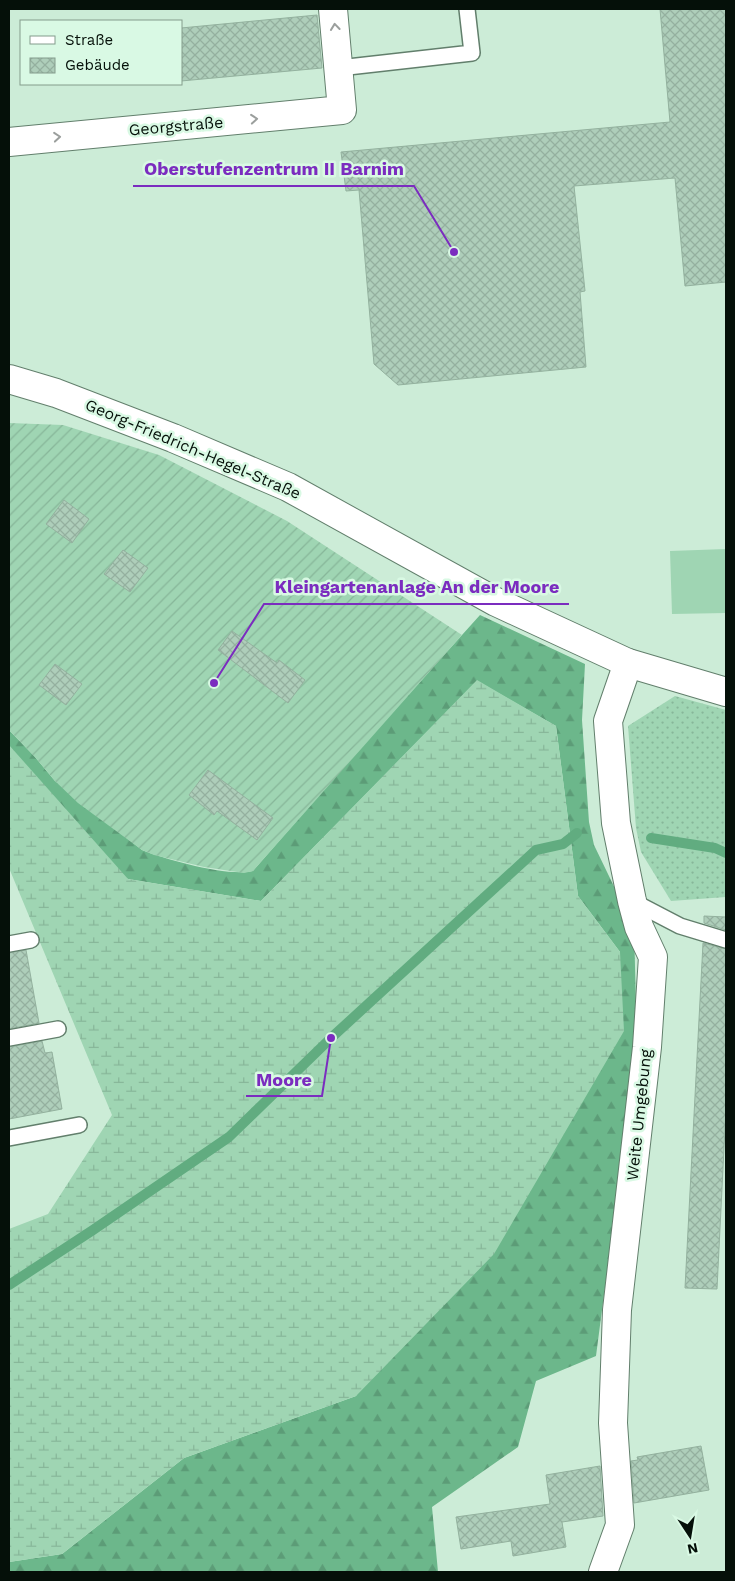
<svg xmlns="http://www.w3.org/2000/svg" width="735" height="1581" font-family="'Work Sans',sans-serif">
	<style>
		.grass { fill: url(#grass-dots) }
		.forest { fill: url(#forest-firs) }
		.wetland { fill: url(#wetland-marsh) }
		.garden { fill: url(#garden-furrows) }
		.pitch { fill: #9fd5b3 }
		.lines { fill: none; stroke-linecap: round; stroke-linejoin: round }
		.stream { stroke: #61ac80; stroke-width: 10 }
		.building { fill: url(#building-cross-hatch); stroke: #93b19e }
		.lane-casing { stroke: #627f6c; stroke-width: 18 }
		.street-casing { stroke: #627f6c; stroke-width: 30 }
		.lane { stroke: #fff; stroke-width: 15 }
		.street { stroke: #fff; stroke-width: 28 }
		.oneway { stroke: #9b9f9d }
		.labels { text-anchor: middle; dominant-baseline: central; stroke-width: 5; stroke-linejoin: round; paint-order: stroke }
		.street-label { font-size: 16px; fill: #051009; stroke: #d9f9e4 }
		.leader { fill: none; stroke: #7b2cbf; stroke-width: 2 }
		.callout-dot { fill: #7b2cbf; stroke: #d9f9e4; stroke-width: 2 }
		.callout-label { font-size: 18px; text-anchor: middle; font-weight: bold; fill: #7b2cbf; stroke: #d9f9e4; stroke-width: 5; stroke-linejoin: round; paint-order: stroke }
	</style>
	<defs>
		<pattern id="grass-dots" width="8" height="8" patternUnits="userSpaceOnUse" patternTransform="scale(1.25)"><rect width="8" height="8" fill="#9fd5b3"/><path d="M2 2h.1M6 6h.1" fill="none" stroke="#87b699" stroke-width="1.8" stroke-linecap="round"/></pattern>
		<pattern id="forest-firs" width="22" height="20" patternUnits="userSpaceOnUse" patternTransform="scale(1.25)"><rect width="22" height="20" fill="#6cb78b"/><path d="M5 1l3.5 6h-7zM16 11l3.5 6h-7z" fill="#5c9c77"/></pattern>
		<pattern id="wetland-marsh" width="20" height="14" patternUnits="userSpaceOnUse" patternTransform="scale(1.25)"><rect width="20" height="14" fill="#9fd5b3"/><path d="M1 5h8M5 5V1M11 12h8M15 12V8" fill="none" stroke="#87b699"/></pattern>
		<pattern id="garden-furrows" width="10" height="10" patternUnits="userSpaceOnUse" patternTransform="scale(1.25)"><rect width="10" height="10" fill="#9fd5b3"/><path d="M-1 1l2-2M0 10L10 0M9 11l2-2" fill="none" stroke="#87b699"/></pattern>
		<pattern id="building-cross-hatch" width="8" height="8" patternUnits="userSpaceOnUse" patternTransform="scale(1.25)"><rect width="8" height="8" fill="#aeceba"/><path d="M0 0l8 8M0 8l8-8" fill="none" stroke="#94b09f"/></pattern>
	</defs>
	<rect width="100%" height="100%" fill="#ccecd7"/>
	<polygon class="grass" points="675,696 726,710 726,897 671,901 641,852 636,828 628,726"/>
	<path class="forest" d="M480,615L585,664L582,720L589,822L594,845L634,928L637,1042L596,1356L536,1381L518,1447L432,1507L438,1572H9V1562L62,1554L184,1458L356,1396L620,952L578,896L556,726L477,681L261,901L128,879L9,826V730L35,757L55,781L142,850C167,860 228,877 253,871L346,764Z"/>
	<polygon class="wetland" points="477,680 556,726 578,896 620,952 624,1031 494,1254 356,1396 184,1458 62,1554 9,1562 9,1229 48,1214 112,1115 9,868 9,745 128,879 261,901"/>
	<polygon class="garden" points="9,423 63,425 159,455 287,521 462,635 253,871 244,873 204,867 154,855 142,850 78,803 55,781 35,757 9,730"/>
	<polygon class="pitch" points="726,549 726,613 672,614 670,551"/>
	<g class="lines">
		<g class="stream">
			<polyline points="651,838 715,848 726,853"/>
			<polyline points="9,1285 93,1230 229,1137 331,1038 536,850 563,844 577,833"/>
		</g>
	</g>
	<g class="building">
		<polygon points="660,9 726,9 726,282 685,286 675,178 574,186 585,291 580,292 586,367 398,385 374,364 359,190 346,191 341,152 670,122"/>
		<polygon points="317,15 322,68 181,81 181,28"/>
		<polygon points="64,500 89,519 72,543 46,524"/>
		<polygon points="123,550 148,568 130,592 104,574"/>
		<polygon points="232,631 277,663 279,660 305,680 288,703 218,650"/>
		<polygon points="55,664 82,684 66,705 39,685"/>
		<polygon points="208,770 273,818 257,840 217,811 214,815 189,795"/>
		<polygon points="704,916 726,917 726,930 704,923"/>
		<polygon points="703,943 726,949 726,1108 717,1289 685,1288"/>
		<polygon points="26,950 39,1023 9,1029 9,953"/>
		<polygon points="42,1041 45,1053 52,1052 62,1109 9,1119 9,1047"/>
		<polygon points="701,1446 709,1490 634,1503 631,1461 638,1460 637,1457"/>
		<polygon points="600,1466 603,1516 562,1522 566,1547 513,1556 511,1541 461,1549 456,1517 550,1504 546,1475"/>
	</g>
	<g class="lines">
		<g class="lane-casing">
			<g id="lane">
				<polyline points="339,68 472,53 467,9"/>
				<polyline points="632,901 680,926 726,940"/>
				<polyline points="9,944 31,940"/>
				<polyline points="9,1038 58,1029"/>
				<polyline points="9,1138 79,1125"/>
			</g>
		</g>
		<g class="street-casing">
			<g id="street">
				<polyline points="9,142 342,110 333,9"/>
				<polyline points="9,379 56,393 173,438 288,487 496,602 628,663 726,692"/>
				<polyline points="603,1572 620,1525 613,1423 617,1310 647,1047 653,957 639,927 632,901 616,823 608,721 628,663"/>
			</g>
		</g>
		<use href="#lane" class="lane"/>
		<use href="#street" class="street"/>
	</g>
	<defs><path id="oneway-chevron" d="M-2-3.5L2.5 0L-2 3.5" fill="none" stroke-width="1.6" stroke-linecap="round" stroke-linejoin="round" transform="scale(1.25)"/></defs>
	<g class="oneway">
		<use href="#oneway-chevron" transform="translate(335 27) rotate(-96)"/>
		<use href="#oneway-chevron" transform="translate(254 119) rotate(-5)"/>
		<use href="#oneway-chevron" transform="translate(57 137) rotate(-5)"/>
	</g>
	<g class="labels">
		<g class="street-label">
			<text transform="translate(176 126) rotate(-5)">Georgstraße</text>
			<text transform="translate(193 449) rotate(23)">Georg-Friedrich-Hegel-Straße</text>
			<text transform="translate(639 1115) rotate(-84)">Weite Umgebung</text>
		</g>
	</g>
	<path class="leader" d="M454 252L414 186H133M214 683L264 604H569M331 1038L322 1096H246"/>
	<g class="callout-dot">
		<circle cx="454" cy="252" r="5"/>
		<circle cx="214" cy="683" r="5"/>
		<circle cx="331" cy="1038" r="5"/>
	</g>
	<g class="callout-label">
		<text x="274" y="175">Oberstufenzentrum II Barnim</text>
		<text x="417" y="593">Kleingartenanlage An der Moore</text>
		<text x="284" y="1086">Moore</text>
	</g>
	<rect width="735" height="1581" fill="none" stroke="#051009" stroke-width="20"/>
	<rect x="20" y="20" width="162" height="65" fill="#d9f9e4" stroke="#849c8c"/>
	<rect x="30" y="36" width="25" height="8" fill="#ffffff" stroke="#849c8c"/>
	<text x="65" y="45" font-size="15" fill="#051009">Straße</text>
	<rect x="30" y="58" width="25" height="15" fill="url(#building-cross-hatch)" stroke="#849c8c"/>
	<text x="65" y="70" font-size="15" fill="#051009">Gebäude</text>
	<g transform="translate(690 1536) rotate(168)" stroke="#d9f9e4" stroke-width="4" paint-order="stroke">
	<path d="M0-4L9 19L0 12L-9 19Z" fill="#051009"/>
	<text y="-8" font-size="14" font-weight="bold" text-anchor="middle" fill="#051009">N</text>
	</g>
</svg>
